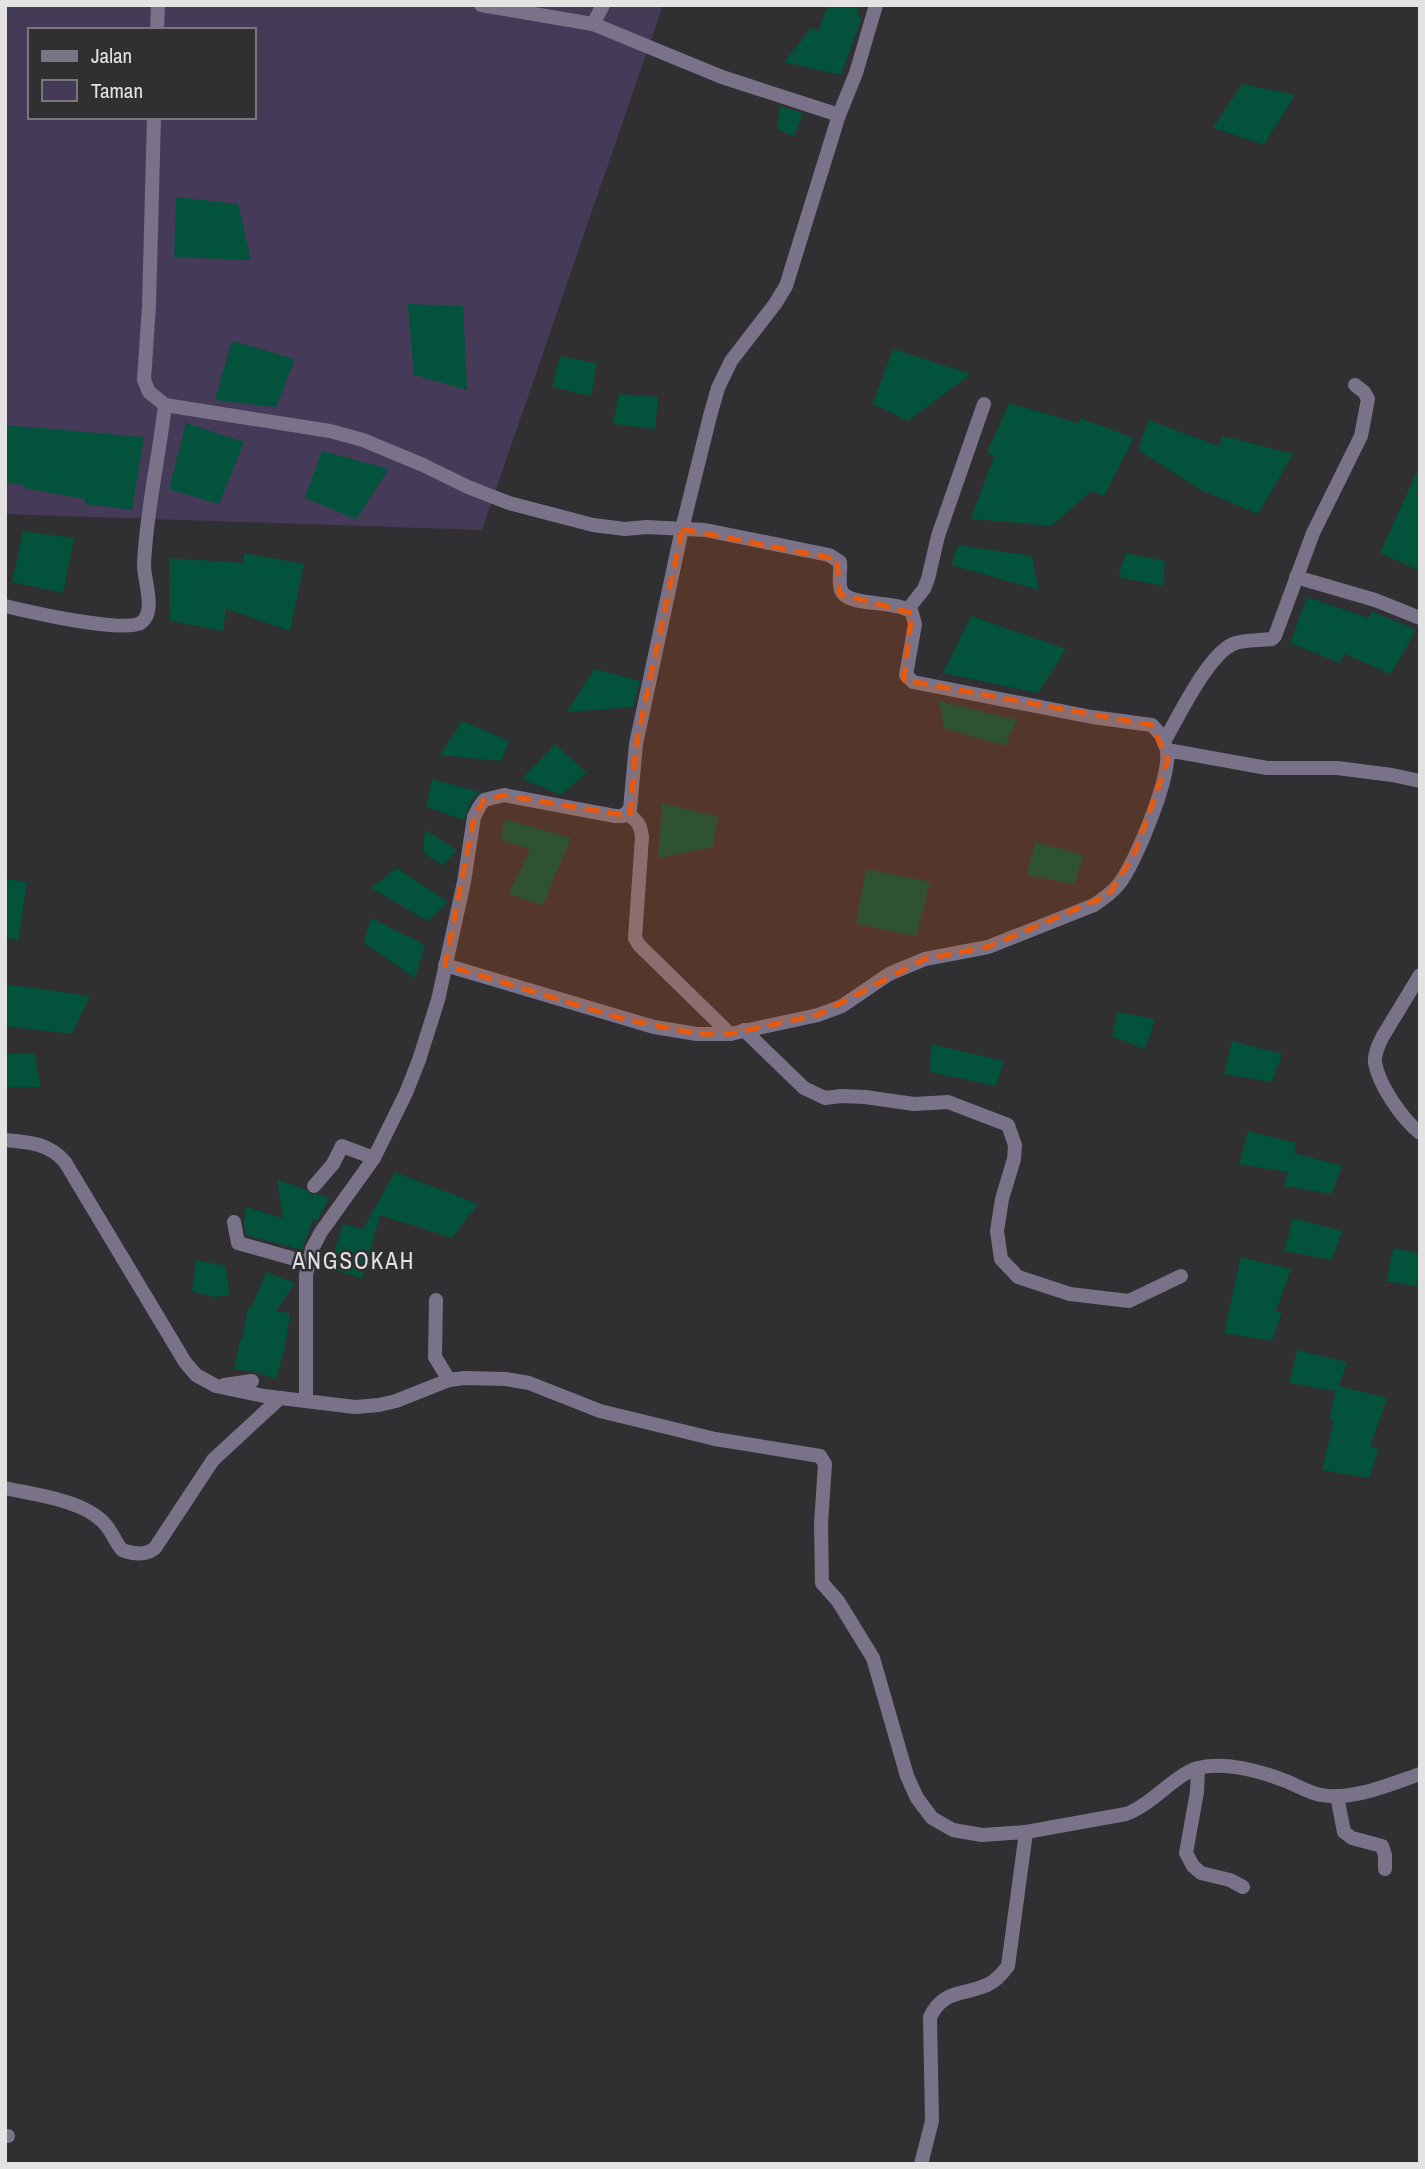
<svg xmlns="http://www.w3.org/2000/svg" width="1425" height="2169" font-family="'Archivo Narrow',sans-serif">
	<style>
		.green { fill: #453b59; fill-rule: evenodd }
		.building { fill: #02523c }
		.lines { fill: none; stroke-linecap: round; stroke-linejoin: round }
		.street { stroke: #797289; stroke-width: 14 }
		.marked { fill: #e8590c; fill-opacity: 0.2; stroke: #e8590c; stroke-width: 5; stroke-dasharray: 14 9; stroke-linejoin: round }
		.labels { text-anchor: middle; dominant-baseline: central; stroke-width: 5; stroke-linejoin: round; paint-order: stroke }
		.quarter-label { font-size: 23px; letter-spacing: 2px; fill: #e2e1e5; stroke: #302f32 }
	</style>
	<rect width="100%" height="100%" fill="#302f32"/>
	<path class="green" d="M5,5H663L482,530L5,514ZM30,30H254V117H30Z"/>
	<g class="building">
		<polygon points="829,5 860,5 857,15 862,17 841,75 784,62 811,28 819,31 825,11"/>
		<polygon points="1242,84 1295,95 1264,145 1213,128"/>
		<polygon points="780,106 803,113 794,136 777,130"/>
		<polygon points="176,197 238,204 251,260 174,257"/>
		<polygon points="408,304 463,306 467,390 414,375"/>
		<polygon points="232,341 295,359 276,407 215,400"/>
		<polygon points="893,349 971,374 908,421 873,404"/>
		<polygon points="560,356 597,363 591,396 552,387"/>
		<polygon points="619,394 658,397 655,429 613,424"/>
		<polygon points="1009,403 1078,423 1080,418 1134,438 1104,496 1092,491 1051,526 971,519 994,456 987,453"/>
		<polygon points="1148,420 1219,446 1223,436 1293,454 1258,514 1201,490 1138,450"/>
		<polygon points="186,423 244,442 219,504 169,489"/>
		<polygon points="5,425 144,437 132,510 85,504 85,499 24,488 24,485 5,482"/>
		<polygon points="322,451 389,469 356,519 305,498"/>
		<polygon points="1420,465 1420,571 1380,553"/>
		<polygon points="23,531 74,538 63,593 12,582"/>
		<polygon points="958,545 1032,556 1039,590 951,565"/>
		<polygon points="244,553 304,564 290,631 226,609 223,631 170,621 169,558 244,563"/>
		<polygon points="1126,553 1165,561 1163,586 1118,577"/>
		<polygon points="1307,597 1369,618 1371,611 1416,630 1391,674 1344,654 1340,663 1290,643"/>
		<polygon points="971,616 1066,649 1038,693 943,673"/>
		<polygon points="594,669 640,681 633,707 567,712"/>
		<polygon points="939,701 1017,720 1005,746 944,728"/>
		<polygon points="462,721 509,741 501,761 440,755"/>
		<polygon points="555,744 587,773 561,795 522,779"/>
		<polygon points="432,779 479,792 470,803 464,820 426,807"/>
		<polygon points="662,803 718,817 713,847 658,858"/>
		<polygon points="504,819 571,838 543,905 509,894 530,849 501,840"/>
		<polygon points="425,830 457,850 443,865 423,853"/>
		<polygon points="1035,842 1084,855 1074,884 1027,875"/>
		<polygon points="397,868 448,902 428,921 371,888"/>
		<polygon points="866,869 930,882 916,936 856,924"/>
		<polygon points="5,879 27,882 18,941 5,936"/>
		<polygon points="371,918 425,945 415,978 364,943"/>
		<polygon points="5,984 90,996 72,1034 5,1026"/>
		<polygon points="1117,1012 1155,1019 1145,1049 1112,1036"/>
		<polygon points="1232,1041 1282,1054 1272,1082 1224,1074"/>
		<polygon points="931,1044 1004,1061 996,1086 930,1072"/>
		<polygon points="34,1053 41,1087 5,1087 5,1054"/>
		<polygon points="1248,1131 1297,1143 1294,1153 1342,1166 1332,1194 1284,1186 1288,1172 1239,1164"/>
		<polygon points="395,1172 478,1204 452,1238 380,1215 362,1279 329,1268 343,1224 363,1229"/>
		<polygon points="277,1180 305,1189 312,1195 319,1194 329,1198 317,1221 313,1219 302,1250 246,1235 244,1223 246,1207 283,1218"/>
		<polygon points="1293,1218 1342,1231 1332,1260 1284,1251"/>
		<polygon points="1394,1248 1420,1254 1420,1287 1386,1281"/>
		<polygon points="1241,1257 1291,1269 1276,1311 1282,1312 1272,1341 1224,1333"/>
		<polygon points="196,1260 225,1266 230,1295 212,1297 192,1291"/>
		<polygon points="266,1272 295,1283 276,1311 290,1313 285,1349 276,1379 255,1372 234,1369 240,1340 242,1340 248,1307 252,1307"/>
		<polygon points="1297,1350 1347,1362 1339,1386 1387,1398 1370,1447 1379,1449 1369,1478 1322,1470 1334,1420 1329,1419 1336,1391 1289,1383"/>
	</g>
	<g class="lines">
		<g class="street">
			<polyline points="481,5 593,24 603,5"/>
			<polyline points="593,24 722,77 839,115 856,73 876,5"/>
			<polyline points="157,30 158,5"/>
			<path d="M165,405L330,431L363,440L423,465L468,487L509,503L593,525L625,529L646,527L705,530L829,555L840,562C841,571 838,582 841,590C847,608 899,599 912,613L915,624L906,675L913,682L1092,717L1152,725L1161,735L1167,750"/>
			<polyline points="1296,577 1375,600 1420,618"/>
			<path d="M5,606C26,611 128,635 142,622C156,610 144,581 144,565C146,512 159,458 165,405L149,392L144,380L149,306L154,117"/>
			<polyline points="908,609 924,589 928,579 938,536 984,404"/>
			<path d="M1164,742C1178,717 1208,655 1233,644C1244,639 1260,641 1272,639L1275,636L1313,533L1361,436L1368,399L1364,392L1355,385"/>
			<path d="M627,814C637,820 641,825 642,837L635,938L639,945L730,1034"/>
			<path d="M445,965L654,1027L697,1034H730L818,1015L842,1006L889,974L925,959L988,947L1094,905C1103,899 1112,893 1119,884C1136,862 1171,777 1167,750L1267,768H1337L1392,775L1420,781"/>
			<path d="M1420,975L1383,1036C1379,1044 1374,1053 1375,1063C1379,1085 1402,1119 1420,1133"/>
			<polyline points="744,1030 804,1088 825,1098 841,1096 865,1097 914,1104 948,1102 1008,1125 1015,1145 1014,1159 1002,1199 997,1231 1001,1259 1018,1277 1070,1294 1129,1301 1181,1276"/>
			<path d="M5,1140C29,1142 49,1143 65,1162L185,1362L196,1375L216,1386L264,1396L355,1407L379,1405L396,1401L449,1380L465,1378L506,1379L529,1383L600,1411L715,1439L820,1456L825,1464L821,1524L822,1583L838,1601L873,1658L907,1776L917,1798L932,1818L953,1830L982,1835L1026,1832L1126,1814C1152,1805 1174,1775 1198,1768C1226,1761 1260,1771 1286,1781C1298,1786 1309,1793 1321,1795C1352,1801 1391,1784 1420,1774"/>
			<polyline points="314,1186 333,1164 342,1146 374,1158"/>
			<polyline points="234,1222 238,1243 309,1263"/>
			<polyline points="436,1300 435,1357 449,1380"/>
			<polyline points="224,1385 252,1381"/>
			<polyline points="306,1400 306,1275 312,1249 321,1232 374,1158 406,1093 419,1060 438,1000 464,882 474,817 479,807 484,800 504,795 615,816 623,816 630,809 636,744 682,529 710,416 718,388 731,361 775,304 786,286 839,115"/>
			<path d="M5,1488C35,1495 83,1500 104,1523C112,1531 115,1542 122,1550C134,1554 145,1556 155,1548L213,1460L280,1398"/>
			<polyline points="1198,1768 1197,1792 1186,1853 1193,1866 1201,1873 1230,1880 1243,1887"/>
			<polyline points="1337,1796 1344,1832 1352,1838 1382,1846 1385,1855 1385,1869"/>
			<polyline points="5,2136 8,2136"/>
			<path d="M921,2164L932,2121L930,2017C944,1989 962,1996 987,1985C996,1981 1002,1974 1008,1966L1026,1832"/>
		</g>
	</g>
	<path class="marked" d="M682,529L837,559L840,594L912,613L904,680L1152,725L1168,760L1135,853L1109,895L988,947L925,959L818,1015L730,1034H697L623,1019L445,965L474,817L484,800L504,795L630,816L636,744Z"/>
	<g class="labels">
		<g class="quarter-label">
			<text x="354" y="1260">ANGSOKAH</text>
		</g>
	</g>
	<rect width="1425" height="2169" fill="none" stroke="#e3e3e4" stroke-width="14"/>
	<rect x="28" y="28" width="228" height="91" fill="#302f32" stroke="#787779" stroke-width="2"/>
	<rect x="42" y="51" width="35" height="10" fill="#797289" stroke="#787779" stroke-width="2"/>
	<text x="91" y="63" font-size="21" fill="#e3e3e4">Jalan</text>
	<rect x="42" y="80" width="35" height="21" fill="#453b59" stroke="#787779" stroke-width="2"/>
	<text x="91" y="98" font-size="21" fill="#e3e3e4">Taman</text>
</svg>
